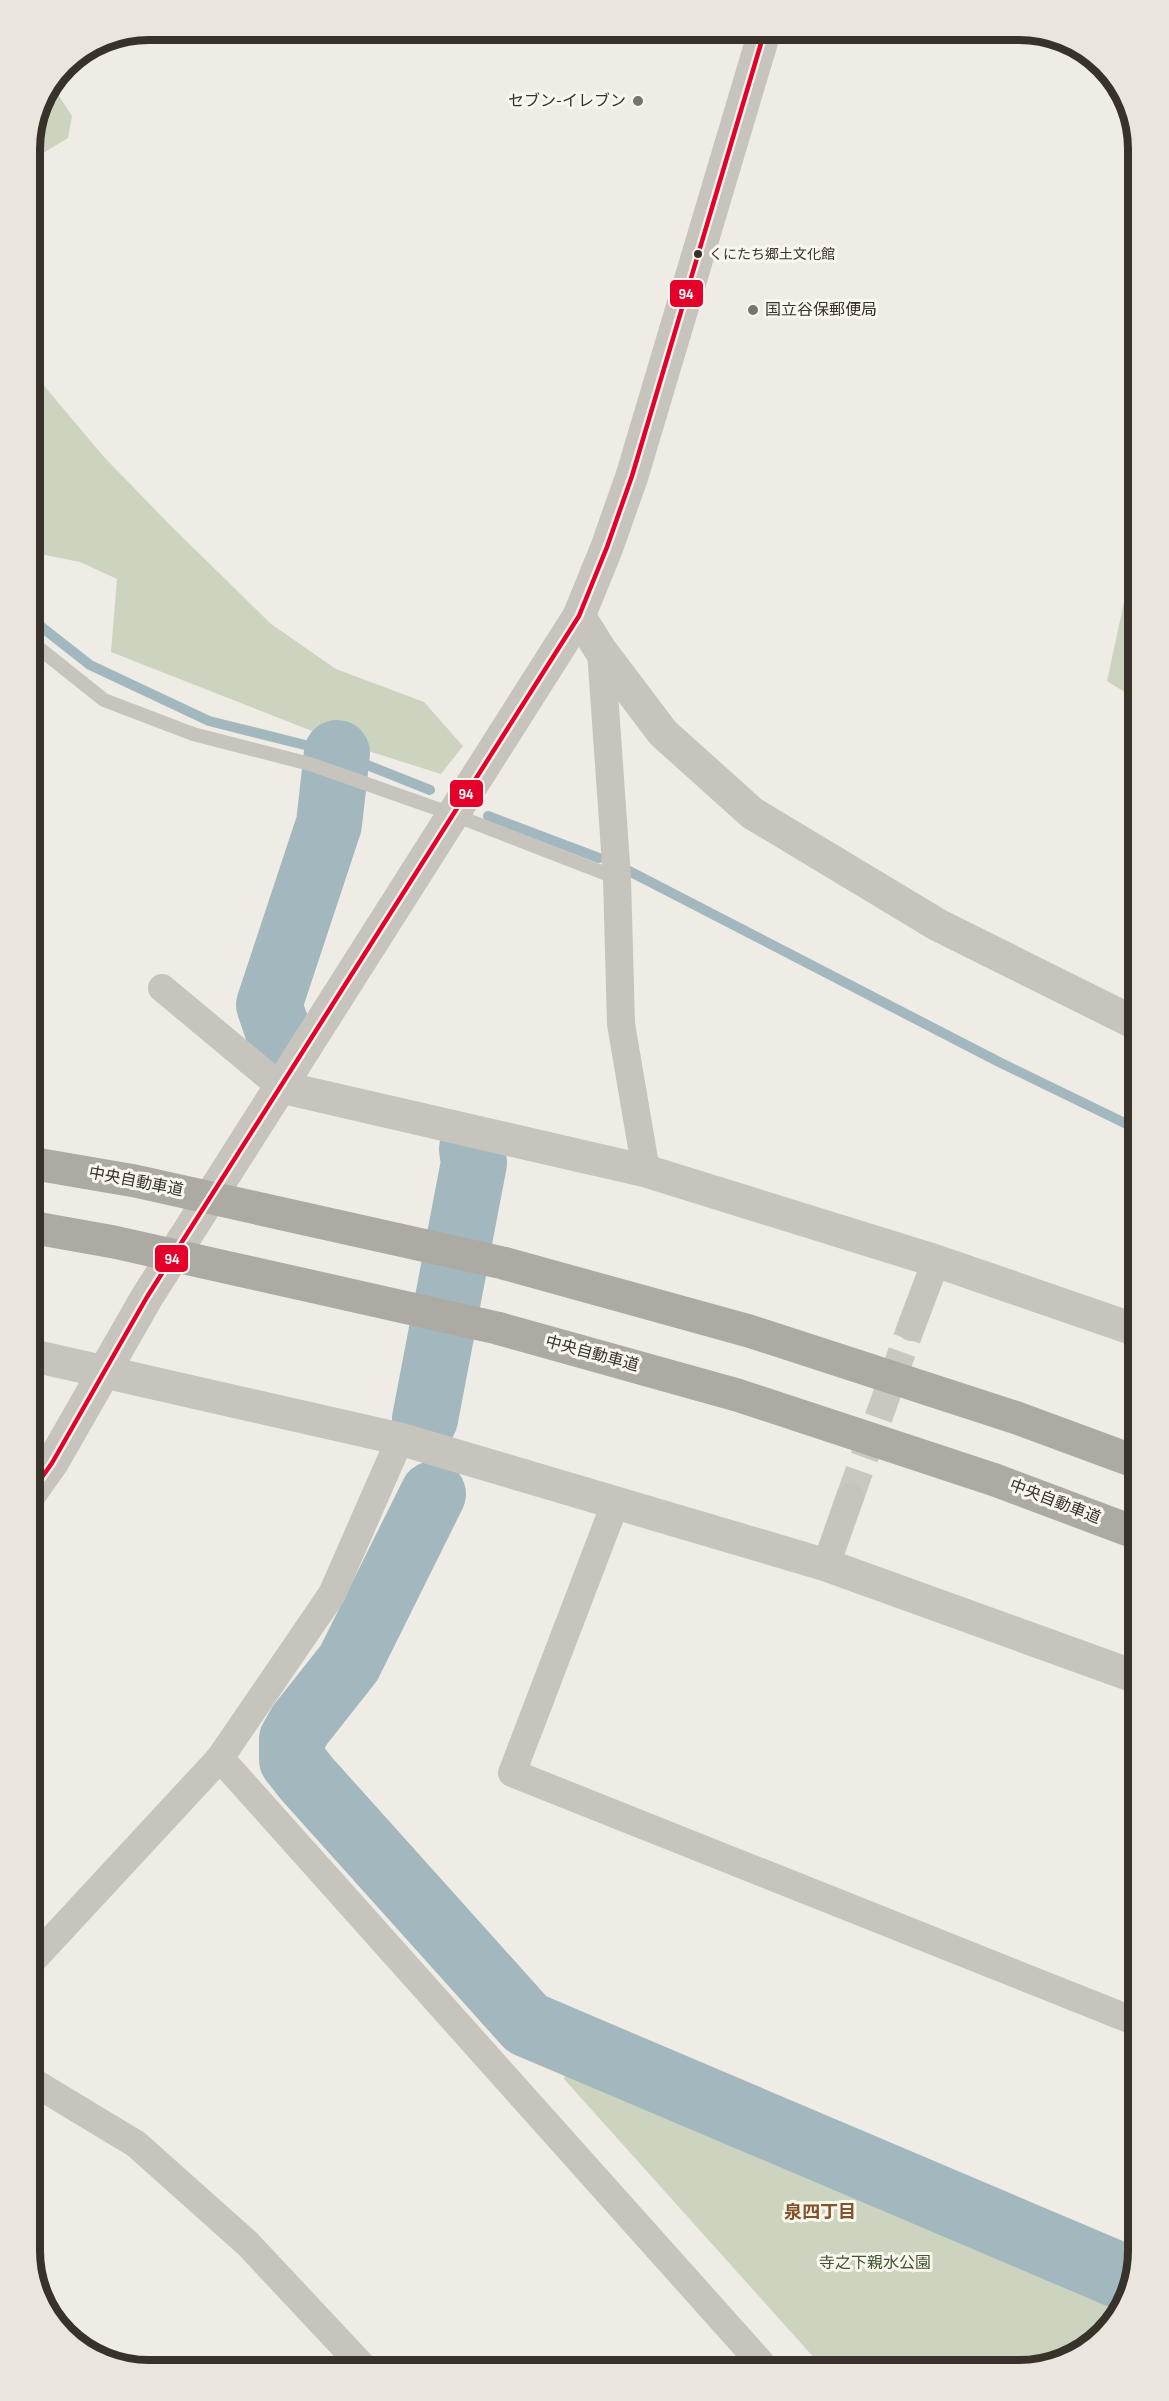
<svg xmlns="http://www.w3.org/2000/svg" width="1169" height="2401" font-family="'Sofia Sans Condensed','Noto Sans JP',sans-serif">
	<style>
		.green { fill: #ccd4c0 }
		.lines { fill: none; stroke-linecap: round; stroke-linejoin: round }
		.stream { stroke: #a2b8be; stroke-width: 10 }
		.river { stroke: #a2b8be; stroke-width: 66 }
		.minor-tunnel { stroke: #cac7c0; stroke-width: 28; stroke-dasharray: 28 14; stroke-linecap: butt }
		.service { stroke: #c7c4bd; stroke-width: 14 }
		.minor { stroke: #c7c4bd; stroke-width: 28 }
		.tertiary { stroke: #c7c4bd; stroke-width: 33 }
		.motorway { stroke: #adaaa4; stroke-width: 33 }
		.bus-1-casing { stroke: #f9f6ed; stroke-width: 9 }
		.bus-1 { stroke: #e4002b; stroke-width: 4.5 }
		.poi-dot { fill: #78736c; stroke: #f9f6ed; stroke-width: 2 }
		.bus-dot { fill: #39322b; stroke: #f9f6ed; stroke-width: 2 }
		.labels { text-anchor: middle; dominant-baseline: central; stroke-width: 6; stroke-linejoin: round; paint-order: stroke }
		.bus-label { font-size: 14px; fill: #39322b; stroke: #f9f6ed; text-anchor: start }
		.poi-label { font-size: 16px; fill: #39322b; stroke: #f9f6ed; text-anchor: end }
		.street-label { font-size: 16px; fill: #39322b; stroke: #f9f6ed }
		.park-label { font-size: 16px; fill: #405531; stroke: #f9f6ed }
		.neighbourhood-label { font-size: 18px; font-weight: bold; fill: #82522a; stroke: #f9f6ed }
		.rim { fill: none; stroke: #39322b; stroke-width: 8 }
		.line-badge { stroke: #f9f6ed; stroke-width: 2 }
		.badge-label { font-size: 16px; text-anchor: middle; font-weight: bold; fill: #fff }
	</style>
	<rect width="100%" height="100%" fill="#eeece5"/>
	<g class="green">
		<path d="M51,84L72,116L68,138L30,161C30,135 36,106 51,84Z"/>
		<polygon points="30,374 35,375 104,457 171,526 271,624 336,669 424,702 463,746 441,774 340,742 111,652 117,579 80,562 30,552"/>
		<polygon points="1139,532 1139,701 1107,681"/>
		<polygon points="576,2027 1139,2253 1119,2318 1065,2362 1020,2371 826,2371 564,2079"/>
	</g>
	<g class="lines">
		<g class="stream">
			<polyline points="30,618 90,665 209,721 337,753 430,790"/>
			<polyline points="488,816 599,858"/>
			<polyline points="629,871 999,1062 1139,1130"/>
		</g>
		<g class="river">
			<polyline points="279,1034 269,1005 329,824 337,753"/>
			<polyline points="425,1419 474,1163 472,1149"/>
			<polyline points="433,1494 349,1663 300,1725 292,1739 292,1760 307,1779 527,2024 1130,2280"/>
		</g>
		<polyline class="minor-tunnel" points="850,1497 911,1327"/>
		<polyline class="service" points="30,641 104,700 193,734 310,764 452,814 617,878"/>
		<g class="minor">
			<polyline points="601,651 617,878 621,1024 646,1171"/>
			<polyline points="162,988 281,1087"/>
			<polyline points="911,1327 936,1261"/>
			<polyline points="615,1504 512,1773 1139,2023"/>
			<polyline points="826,1565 850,1497"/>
			<polyline points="220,1758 768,2371"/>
			<polyline points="30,1963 220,1758 332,1594 400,1439"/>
			<polyline points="30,2080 136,2144 248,2244 367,2371"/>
		</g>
		<g class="tertiary">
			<polyline points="579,616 601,651 663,733 752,813 938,925 1139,1025"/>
			<polyline points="281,1087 646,1171 936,1261 1139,1331"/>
			<polyline points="30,1355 400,1439 826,1565 1139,1678"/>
			<polyline points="30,1494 52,1463 147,1297 579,616 607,547 632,476 765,30"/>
		</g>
		<g class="motorway">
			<polyline points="30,1163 135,1181 503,1263 749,1331 1017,1418 1139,1463"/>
			<polyline points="30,1227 114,1242 497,1328 737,1395 995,1480 1139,1534"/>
		</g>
		<g class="bus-1-casing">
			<polyline id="bus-1" points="30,1494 52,1463 147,1297 579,616 607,547 632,476 765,30"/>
		</g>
		<use href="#bus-1" class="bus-1"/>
	</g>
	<g class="poi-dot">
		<circle cx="638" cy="101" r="6"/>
		<circle cx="753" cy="310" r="6"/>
	</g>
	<circle class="bus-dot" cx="698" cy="254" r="5"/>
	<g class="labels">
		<g class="bus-label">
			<text x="709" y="254">くにたち郷土文化館</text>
		</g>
		<g class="poi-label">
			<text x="626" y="101">セブン-イレブン</text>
			<text x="765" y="310" text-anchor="start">国立谷保郵便局</text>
		</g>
		<g class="street-label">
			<text transform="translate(136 1182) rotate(11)">中央自動車道</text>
			<text transform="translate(592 1354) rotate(15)">中央自動車道</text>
			<text transform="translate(1055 1502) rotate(21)">中央自動車道</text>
		</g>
		<g class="park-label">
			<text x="875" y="2263">寺之下親水公園</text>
		</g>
		<g class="neighbourhood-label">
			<text x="820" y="2212">泉四丁目</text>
		</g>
	</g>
	<path d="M0 0H1169V2401H0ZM149 40H1019A109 109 0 0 1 1128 149V2251A109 109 0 0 1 1019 2360H149A109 109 0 0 1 40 2251V149A109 109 0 0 1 149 40Z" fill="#eae6dd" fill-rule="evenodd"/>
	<path class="rim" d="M149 40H1019A109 109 0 0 1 1128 149V2251A109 109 0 0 1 1019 2360H149A109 109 0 0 1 40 2251V149A109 109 0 0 1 149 40Z"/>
	<g class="line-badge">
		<rect x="669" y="279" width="35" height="29" rx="6" fill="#e4002b"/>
		<rect x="449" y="779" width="35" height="29" rx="6" fill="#e4002b"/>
		<rect x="154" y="1244" width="35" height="29" rx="6" fill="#e4002b"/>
	</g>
	<g class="badge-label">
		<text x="686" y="299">94</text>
		<text x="466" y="799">94</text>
		<text x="172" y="1264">94</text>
	</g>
</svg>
